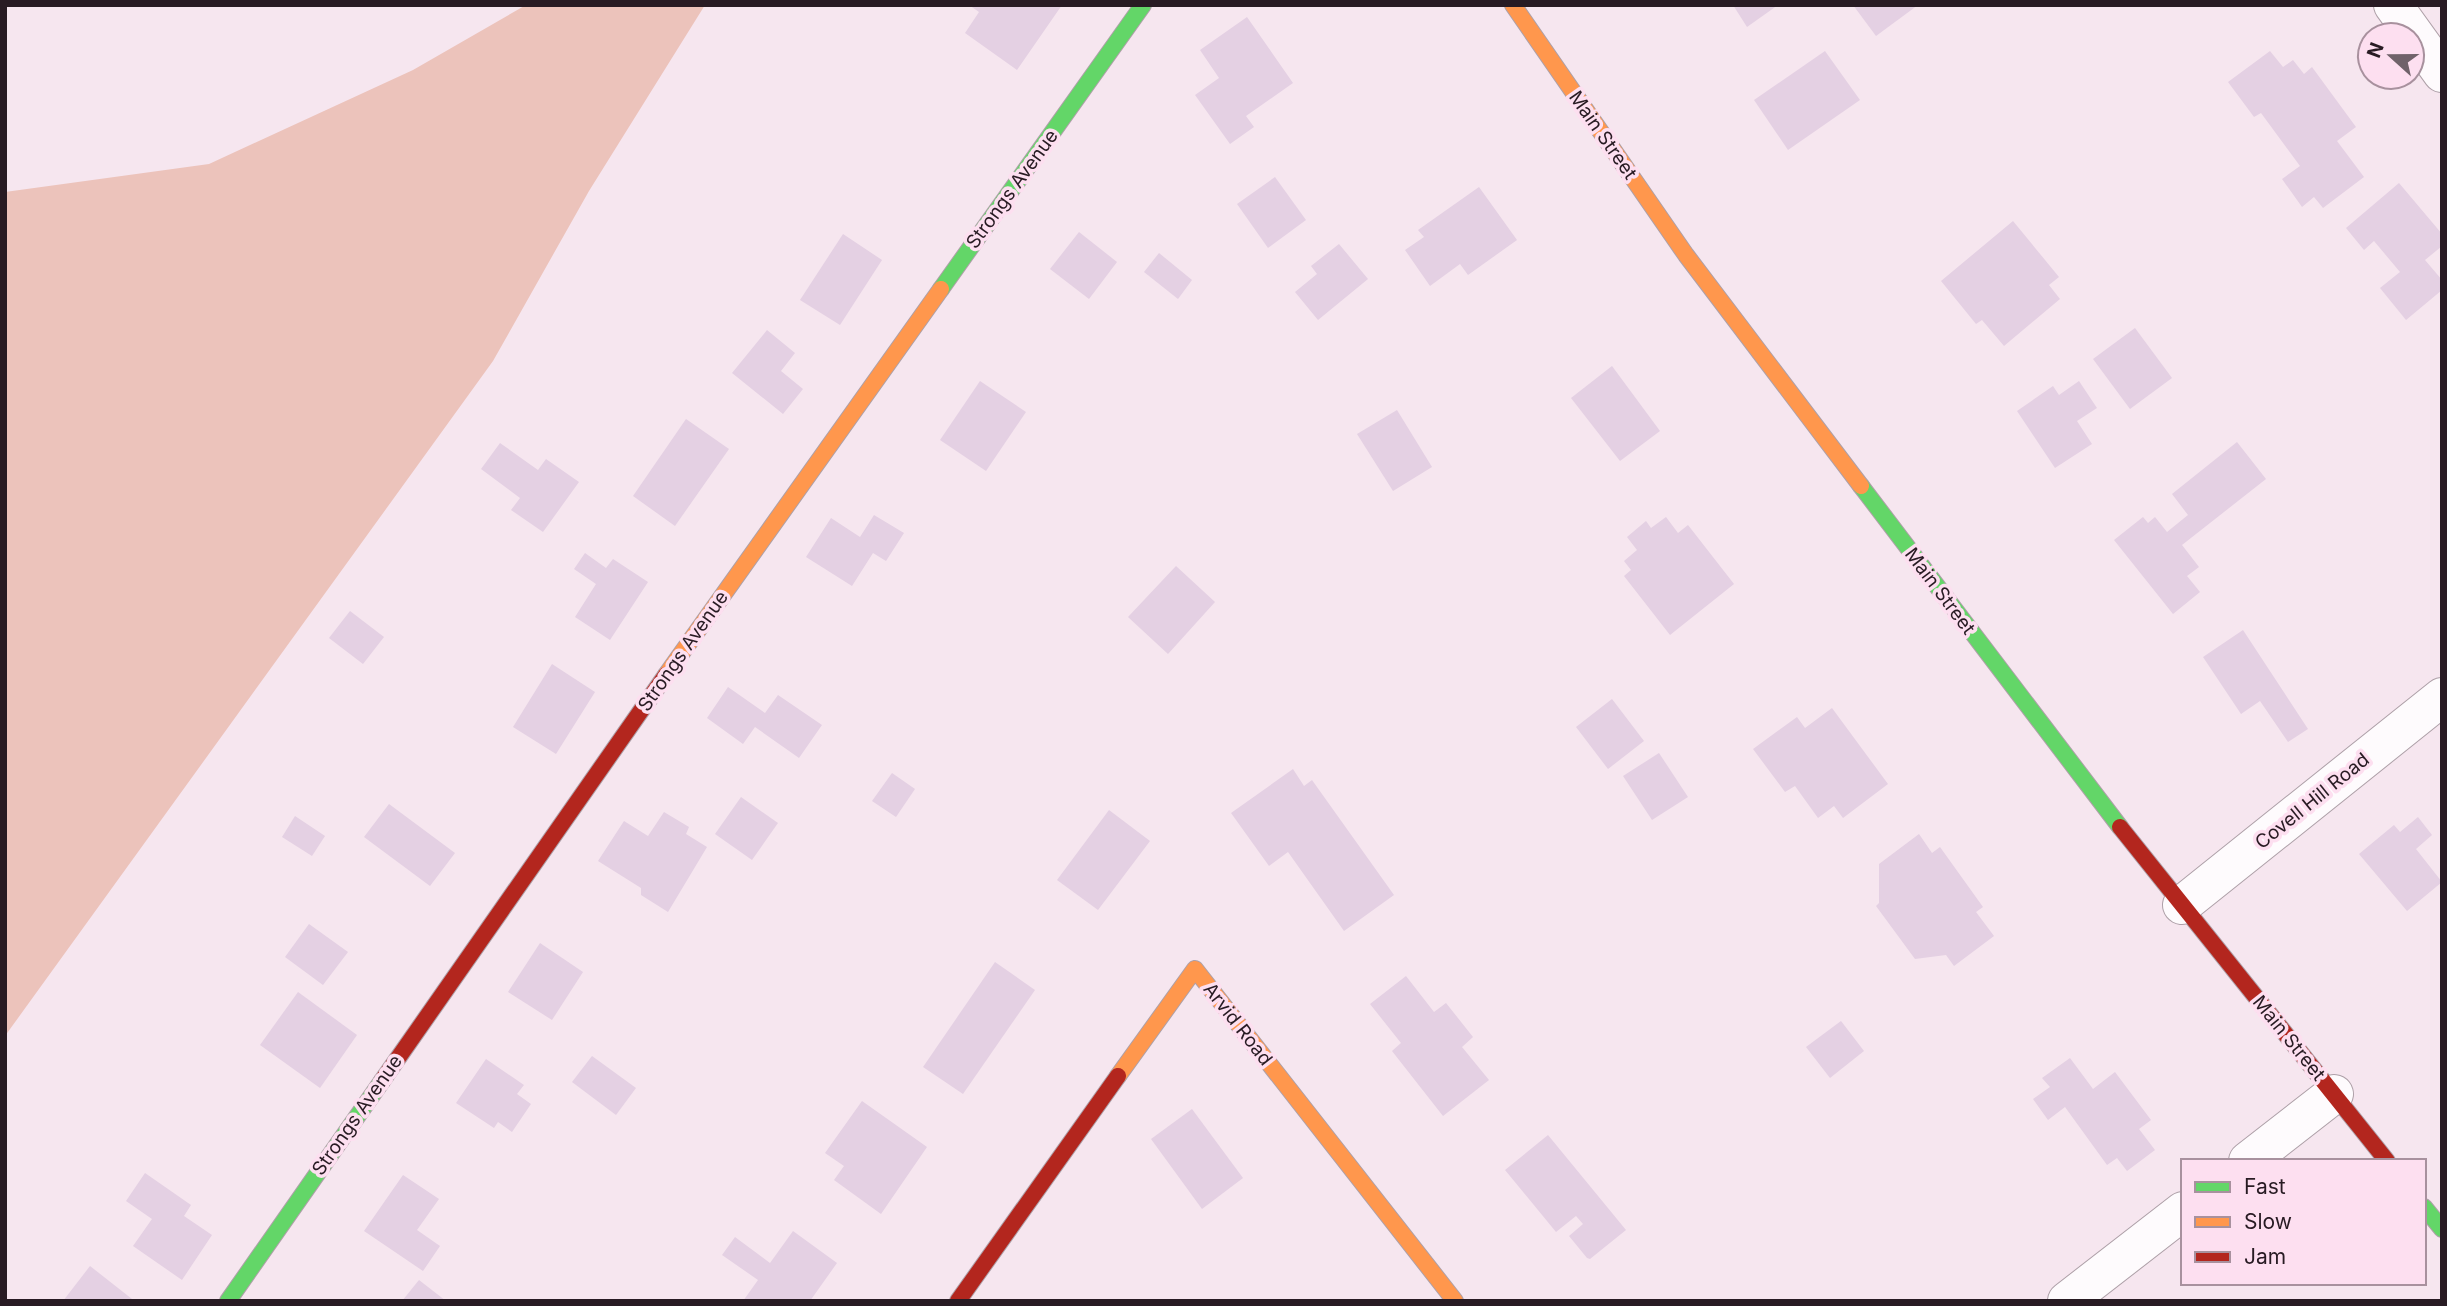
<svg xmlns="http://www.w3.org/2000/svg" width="2447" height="1306" font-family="Inter,sans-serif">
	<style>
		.green { fill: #ecc3bb }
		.building { fill: #e4d0e3 }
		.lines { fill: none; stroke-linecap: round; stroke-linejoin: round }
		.street-casing { stroke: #aea0a8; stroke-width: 40 }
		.fast-casing { stroke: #aea0a8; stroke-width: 18 }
		.slow-casing { stroke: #aea0a8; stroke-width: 18 }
		.jam-casing { stroke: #aea0a8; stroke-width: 18 }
		.street { stroke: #fefbfd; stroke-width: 38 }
		.fast { stroke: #63d668; stroke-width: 16 }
		.slow { stroke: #ff974d; stroke-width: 16 }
		.jam { stroke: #b3261e; stroke-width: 16 }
		.labels { text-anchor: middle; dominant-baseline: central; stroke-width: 7; stroke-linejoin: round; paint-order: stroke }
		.street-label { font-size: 19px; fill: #281b23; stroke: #fddff0 }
	</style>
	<rect width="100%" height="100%" fill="#f6e6ef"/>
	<polygon class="green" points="526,5 705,5 589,191 493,361 5,1036 5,192 209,164 413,70"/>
	<g class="building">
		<polygon points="969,5 1062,5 1017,70 965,33 979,12"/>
		<polygon points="1733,5 1778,5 1747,27"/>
		<polygon points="1853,5 1918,5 1876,36"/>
		<polygon points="1247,17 1293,83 1246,116 1254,127 1230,144 1195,95 1219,78 1200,50"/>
		<polygon points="1825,51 1860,100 1788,150 1754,100"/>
		<polygon points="2270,51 2283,67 2293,60 2304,74 2312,67 2356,127 2337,141 2364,177 2323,208 2314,197 2302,207 2282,179 2300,166 2261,113 2254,117 2228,82"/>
		<polygon points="1275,177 1306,220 1268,248 1237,204"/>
		<polygon points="2399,183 2442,234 2442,246 2425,260 2442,280 2442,290 2406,320 2380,288 2400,272 2374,241 2364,250 2346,228"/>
		<polygon points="1479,187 1517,240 1468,275 1460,264 1430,286 1405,250 1424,237 1418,230"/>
		<polygon points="2013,221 2059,277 2049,285 2060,299 2004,346 1982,320 1976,324 1941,281"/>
		<polygon points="1079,232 1117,262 1089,299 1050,269"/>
		<polygon points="843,234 882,260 840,325 800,300"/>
		<polygon points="1339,244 1368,279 1318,320 1295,292 1317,274 1311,266"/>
		<polygon points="1159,253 1192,280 1178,299 1144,272"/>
		<polygon points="2135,328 2172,378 2130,409 2093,359"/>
		<polygon points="767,330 795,353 781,371 803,389 783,414 732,373"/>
		<polygon points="1612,366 1660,431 1620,461 1571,398"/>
		<polygon points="980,381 1026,412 986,471 940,440"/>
		<polygon points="2079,381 2097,408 2077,421 2092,444 2055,468 2017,411 2053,386 2059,395"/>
		<polygon points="1397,410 1432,467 1393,491 1357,434"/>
		<polygon points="686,419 729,449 675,526 633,496"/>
		<polygon points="2237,442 2266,479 2182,545 2199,567 2187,576 2200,592 2173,614 2114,540 2143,517 2148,523 2155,517 2167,532 2188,515 2172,494"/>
		<polygon points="500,443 538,470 546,459 579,482 543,532 511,510 520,498 481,469"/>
		<polygon points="874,515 904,533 886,561 873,553 852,586 806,557 831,518 860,537"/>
		<polygon points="1666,517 1678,533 1688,525 1734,584 1670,635 1624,576 1631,570 1624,561 1637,550 1627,537 1646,521 1651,528"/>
		<polygon points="585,553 606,568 613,559 648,582 610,640 575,617 596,584 574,569"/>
		<polygon points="1176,566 1215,602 1168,654 1128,617"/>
		<polygon points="350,611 384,637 363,664 329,638"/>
		<polygon points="2243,630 2308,729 2288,742 2260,701 2241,714 2203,657"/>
		<polygon points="552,664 595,692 556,754 513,727"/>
		<polygon points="728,687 765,713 778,695 822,725 799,758 755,727 743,744 707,718"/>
		<polygon points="1612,699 1644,741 1608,769 1576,727"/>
		<polygon points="1832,708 1888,784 1843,818 1834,806 1818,818 1795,786 1785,792 1753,749 1797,717 1805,728"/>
		<polygon points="1659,753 1688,797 1652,820 1623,776"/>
		<polygon points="1293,769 1304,786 1312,780 1394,895 1344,931 1288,852 1269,866 1231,813"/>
		<polygon points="892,773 915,789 896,817 872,801"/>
		<polygon points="741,797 778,823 752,860 715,834"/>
		<polygon points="389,804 455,853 430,886 364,837"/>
		<polygon points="1109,810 1150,841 1098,910 1057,880"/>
		<polygon points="664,812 689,827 686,834 707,847 668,912 641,895 641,888 598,861 624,821 648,836"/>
		<polygon points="295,816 325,836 312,856 282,837"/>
		<polygon points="2418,817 2432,835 2416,849 2442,882 2407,911 2359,854 2394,825 2400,832"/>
		<polygon points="1919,834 1932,853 1940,847 1983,907 1976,912 1994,936 1954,966 1946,955 1915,959 1876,906 1879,903 1879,864"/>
		<polygon points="309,924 348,952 323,985 285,957"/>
		<polygon points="540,943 583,972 552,1020 508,992"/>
		<polygon points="995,962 1035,990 963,1094 923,1067"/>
		<polygon points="1406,976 1434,1012 1446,1003 1473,1037 1462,1047 1489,1080 1443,1116 1392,1051 1401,1043 1370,1004"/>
		<polygon points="298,992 357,1035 320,1088 260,1045"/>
		<polygon points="1841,1021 1864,1051 1830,1078 1806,1047"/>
		<polygon points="592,1056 636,1088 616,1115 572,1082"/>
		<polygon points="2070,1058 2093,1089 2115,1072 2151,1120 2139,1129 2155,1150 2127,1171 2117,1158 2107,1165 2065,1107 2048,1120 2033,1099 2050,1087 2042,1078"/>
		<polygon points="486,1059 524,1085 517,1094 531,1104 512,1132 498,1122 494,1128 456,1103"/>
		<polygon points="862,1101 927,1147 881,1214 834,1180 844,1166 825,1153"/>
		<polygon points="1192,1109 1243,1178 1202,1209 1151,1139"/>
		<polygon points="1548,1135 1626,1230 1590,1259 1587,1258 1569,1236 1583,1224 1576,1216 1556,1232 1505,1170"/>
		<polygon points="145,1173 191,1205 184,1216 212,1235 182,1280 133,1246 152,1219 126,1201"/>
		<polygon points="403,1175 439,1199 417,1230 440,1246 423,1271 364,1231"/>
		<polygon points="793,1231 837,1263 810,1301 743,1301 758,1280 722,1255 735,1237 770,1263"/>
		<polygon points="90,1266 132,1299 131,1301 63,1301"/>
		<polygon points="419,1280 446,1301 402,1301"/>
	</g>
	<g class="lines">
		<g class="street-casing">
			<g id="street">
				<polyline points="2393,5 2442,73"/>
				<polyline points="2182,905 2442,697"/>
				<polyline points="2248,1161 2334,1094"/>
				<polyline points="2067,1301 2183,1211"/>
			</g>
		</g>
		<g class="fast-casing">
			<g id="fast">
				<polyline points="941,289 1143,5"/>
				<polyline points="1861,486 2120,827"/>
				<polyline points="2424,1207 2442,1229"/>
				<polyline points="228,1301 382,1081"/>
			</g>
		</g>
		<g class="slow-casing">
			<g id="slow">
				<polyline points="1513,5 1686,255 1861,486"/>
				<polyline points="666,675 941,289"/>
				<polyline points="1118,1076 1195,969 1455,1301"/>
			</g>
		</g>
		<g class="jam-casing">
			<g id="jam">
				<polyline points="2120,827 2387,1161"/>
				<polyline points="382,1081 666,675"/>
				<polyline points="958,1301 1118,1076"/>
			</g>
		</g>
		<use href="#street" class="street"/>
		<use href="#fast" class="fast"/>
		<use href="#slow" class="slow"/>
		<use href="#jam" class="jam"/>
	</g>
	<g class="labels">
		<g class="street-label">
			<text transform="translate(1603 135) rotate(55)">Main Street</text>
			<text transform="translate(1012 189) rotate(-54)">Strongs Avenue</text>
			<text transform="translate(1940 591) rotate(53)">Main Street</text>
			<text transform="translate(683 651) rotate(-55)">Strongs Avenue</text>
			<text transform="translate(2312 801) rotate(-39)">Covell Hill Road</text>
			<text transform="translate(1238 1024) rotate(52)">Arvid Road</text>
			<text transform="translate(2289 1038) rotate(51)">Main Street</text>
			<text transform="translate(357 1115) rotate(-55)">Strongs Avenue</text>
		</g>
	</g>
	<rect width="2447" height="1306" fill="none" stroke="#281b23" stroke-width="14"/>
	<rect x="2181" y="1159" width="245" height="126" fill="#fddff0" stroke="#a8919e" stroke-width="2"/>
	<rect x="2195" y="1182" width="35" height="10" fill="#63d668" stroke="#a8919e" stroke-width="2"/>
	<text x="2244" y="1194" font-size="21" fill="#281b23">Fast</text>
	<rect x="2195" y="1217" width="35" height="10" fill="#ff974d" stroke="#a8919e" stroke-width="2"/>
	<text x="2244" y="1229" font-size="21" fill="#281b23">Slow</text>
	<rect x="2195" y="1252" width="35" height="10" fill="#b3261e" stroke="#a8919e" stroke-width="2"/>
	<text x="2244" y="1264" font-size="21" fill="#281b23">Jam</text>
	<g transform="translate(2391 56) rotate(291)"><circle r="33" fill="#fddff0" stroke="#a8919e" stroke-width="2"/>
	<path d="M0-5L12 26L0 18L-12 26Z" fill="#70626a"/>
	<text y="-10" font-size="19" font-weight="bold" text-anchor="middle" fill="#281b23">N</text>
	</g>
</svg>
